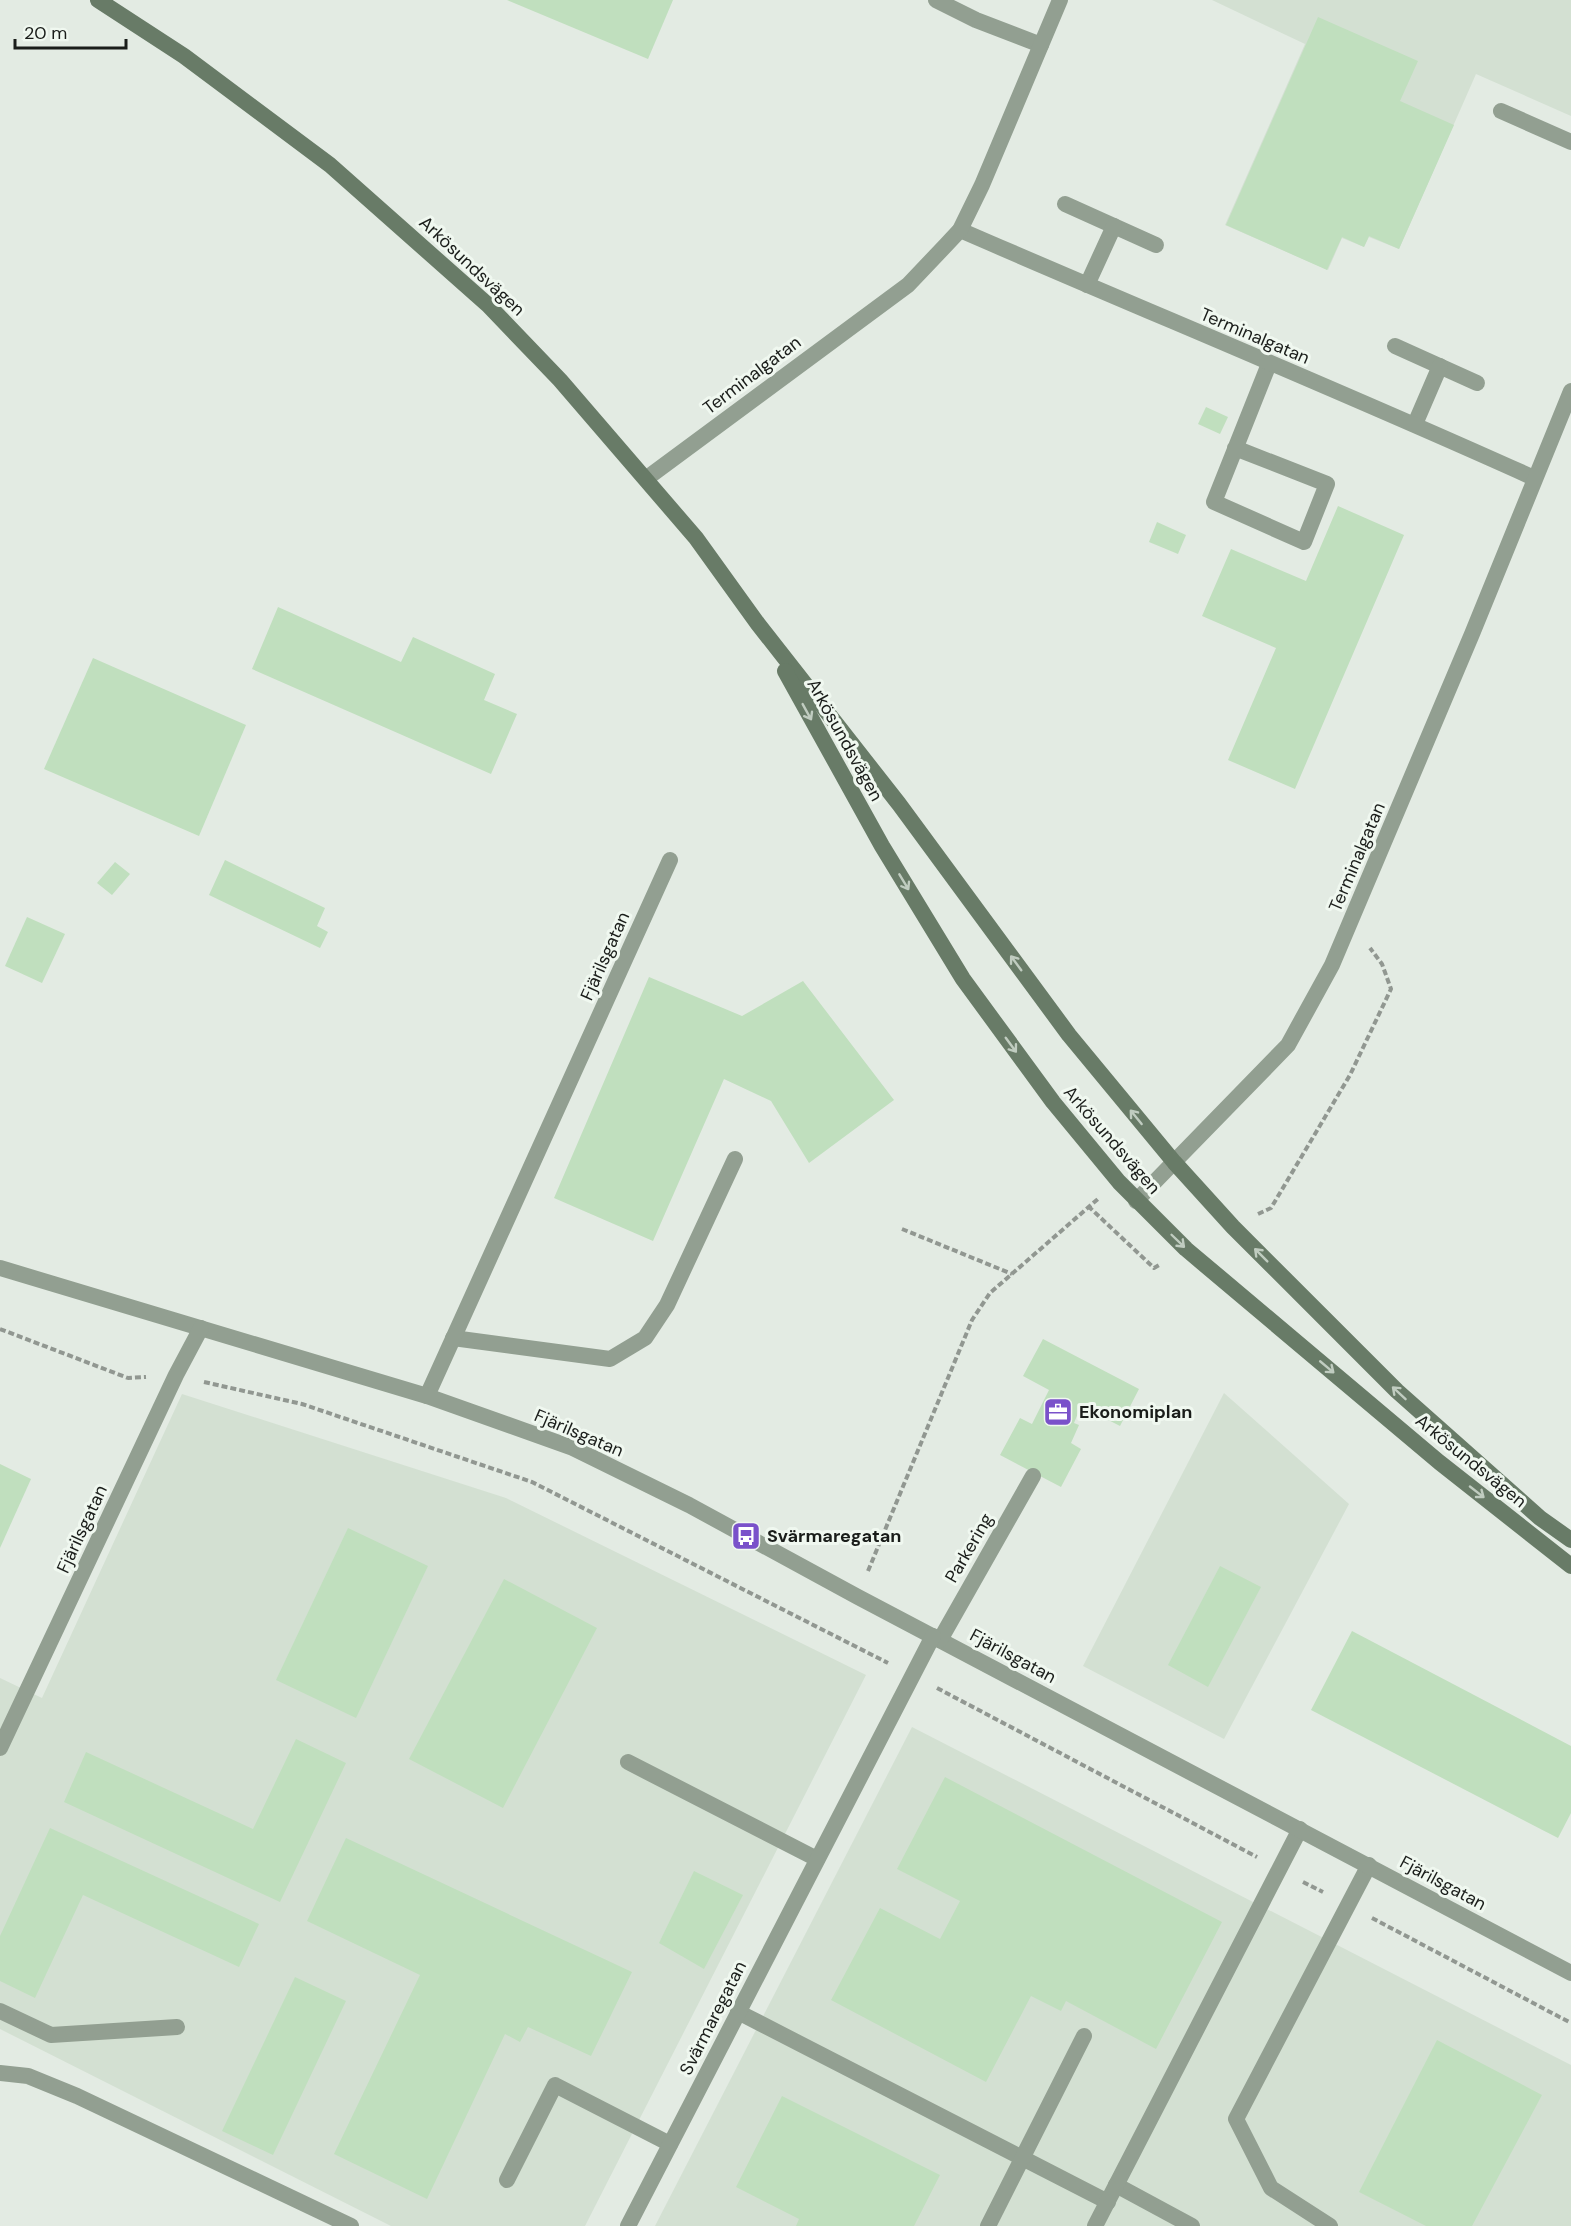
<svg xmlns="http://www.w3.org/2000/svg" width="1571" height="2226" font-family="'DM Sans',sans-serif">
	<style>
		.built { fill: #d3e0d2 }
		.building { fill: #c0dfbe }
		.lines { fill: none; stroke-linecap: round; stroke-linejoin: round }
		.path { stroke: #919791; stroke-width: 4; stroke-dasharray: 6 3; stroke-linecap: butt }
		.service { stroke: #929f91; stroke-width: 16 }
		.minor { stroke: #929f91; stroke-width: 16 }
		.secondary { stroke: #687b67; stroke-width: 16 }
		.oneway { stroke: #c0ccc0 }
		.labels { text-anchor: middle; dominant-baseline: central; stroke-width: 6; stroke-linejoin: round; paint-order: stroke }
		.street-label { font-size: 18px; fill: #1a1d1a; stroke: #f0f8f0 }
		.poi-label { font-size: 18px; font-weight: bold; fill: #1a1d1a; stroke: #f0f8f0; text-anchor: start }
	</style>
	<rect width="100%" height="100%" fill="#e3ebe3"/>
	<g class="built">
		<polygon points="1212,0 1571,0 1571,116 1476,74 1399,249 1369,237 1364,247 1342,238 1328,270 1225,225 1305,44"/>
		<polygon points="1224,1393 1349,1504 1224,1739 1083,1666"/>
		<polygon points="182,1394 506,1498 866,1675 585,2226 391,2226 0,2029 0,1678 42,1698"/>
		<polygon points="912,1727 1571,2065 1571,2226 655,2226"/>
	</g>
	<g class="building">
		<polygon points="507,0 673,0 648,59"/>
		<polygon points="1318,17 1418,61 1400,101 1454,125 1399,249 1369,236 1364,247 1342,237 1327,270 1226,225"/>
		<polygon points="1206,407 1228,417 1220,434 1198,424"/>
		<polygon points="1338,506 1404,535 1295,789 1228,760 1276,648 1202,616 1231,549 1306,581"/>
		<polygon points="1157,522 1186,535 1178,554 1149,542"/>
		<polygon points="278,607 401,662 413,637 495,674 484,700 517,714 491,774 252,669"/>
		<polygon points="93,658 246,725 199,836 44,769"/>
		<polygon points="225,860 325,908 317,926 328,932 320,948 209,895"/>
		<polygon points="115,862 130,874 112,895 97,883"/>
		<polygon points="27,917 65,934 42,983 5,966"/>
		<polygon points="649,977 742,1016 803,981 894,1100 809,1163 771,1101 724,1079 653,1241 554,1198"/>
		<polygon points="1043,1339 1139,1389 1120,1426 1081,1406 1074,1423 1079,1425 1071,1443 1081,1449 1061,1487 1000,1455 1020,1418 1032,1424 1049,1390 1023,1376"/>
		<polygon points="0,1464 31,1479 0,1548"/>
		<polygon points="348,1528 428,1566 356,1718 276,1680"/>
		<polygon points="1220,1566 1261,1587 1208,1687 1168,1665"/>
		<polygon points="504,1579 597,1628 503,1808 409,1759"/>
		<polygon points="1352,1631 1571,1746 1571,1813 1558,1838 1311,1710"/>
		<polygon points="296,1739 346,1763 280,1902 64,1802 86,1752 253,1829"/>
		<polygon points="945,1777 1222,1922 1156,2049 1066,2001 1061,2011 1031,1996 986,2082 831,2000 880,1908 940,1939 960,1901 897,1869"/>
		<polygon points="50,1828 259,1924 239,1967 83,1895 35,1998 0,1981 0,1936"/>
		<polygon points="346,1838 632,1972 591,2056 528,2027 520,2042 505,2034 427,2199 334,2154 420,1975 307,1921"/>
		<polygon points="694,1871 743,1895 704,1969 659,1943"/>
		<polygon points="295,1977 346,2001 273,2155 222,2131"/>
		<polygon points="1437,2040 1542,2095 1472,2226 1426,2226 1359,2192"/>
		<polygon points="782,2096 940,2175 914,2226 796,2226 799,2219 736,2187"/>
	</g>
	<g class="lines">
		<g class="path">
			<polyline points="1088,1206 1154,1268 1161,1264"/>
			<polyline points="1258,1214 1271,1208 1350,1075 1391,989 1382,964 1370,948"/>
			<polyline points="902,1229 1012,1274"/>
			<polyline points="0,1329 128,1378 146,1377"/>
			<polyline points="204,1382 302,1404 532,1482 888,1663"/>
			<polyline points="868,1571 972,1320 990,1293 1099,1198"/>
			<polyline points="937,1688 1257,1857"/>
			<polyline points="1303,1882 1323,1892"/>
			<polyline points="1372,1918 1571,2023"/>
		</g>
		<g class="service">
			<polyline points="936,0 976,20 1041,45"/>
			<polyline points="1501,111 1571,142"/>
			<polyline points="1065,204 1156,245"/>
			<polyline points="1087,285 1114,226"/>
			<polyline points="1395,346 1477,383"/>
			<polyline points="1415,424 1440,366"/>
			<polyline points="1235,448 1327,484 1304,542 1214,502 1269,364"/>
			<polyline points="453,1338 610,1359 645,1338 667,1305 735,1159"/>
			<polyline points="427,1396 670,860"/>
			<polyline points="628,1762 817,1859"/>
			<polyline points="0,2011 51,2035 177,2027"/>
			<polyline points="738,2012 1108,2202"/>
			<polyline points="0,2073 28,2076 77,2096 351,2226"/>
			<polyline points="507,2180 555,2085 670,2144"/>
			<polyline points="1116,2185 1192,2226"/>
			<polyline points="988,2226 1084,2036"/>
			<polyline points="1095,2226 1300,1829"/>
			<polyline points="1330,2226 1271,2188 1236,2119 1369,1865"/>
		</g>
		<g class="minor">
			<path d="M960,230C1151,313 1344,392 1534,478"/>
			<polyline points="647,478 908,285 946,245 960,230 982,185 1060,0"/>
			<polyline points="1136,1201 1288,1045 1332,965 1472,634 1571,391"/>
			<polyline points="0,1268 427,1396 573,1448 689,1505 858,1597 1571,1973"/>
			<polyline points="940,1640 1033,1476"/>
			<polyline points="0,1748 176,1375 201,1328"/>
			<polyline points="628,2226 933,1636"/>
		</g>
		<g class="secondary">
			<polyline points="98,0 184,56 330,165 488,305 560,380 696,538 758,624 899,804 1069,1035 1174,1162 1233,1227 1397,1391 1540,1518 1571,1540"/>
			<polyline points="785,671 882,846 963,979 1053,1102 1119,1182 1186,1249 1439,1462 1571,1566"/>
		</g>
	</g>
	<defs><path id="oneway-shaft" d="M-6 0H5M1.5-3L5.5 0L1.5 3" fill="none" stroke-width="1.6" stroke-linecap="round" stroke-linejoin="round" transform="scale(1.5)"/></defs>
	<g class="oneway">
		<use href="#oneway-shaft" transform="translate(807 712) rotate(61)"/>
		<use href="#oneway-shaft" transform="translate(904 882) rotate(59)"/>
		<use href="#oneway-shaft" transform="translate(1016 963) rotate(-126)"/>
		<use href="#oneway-shaft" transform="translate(1011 1045) rotate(54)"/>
		<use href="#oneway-shaft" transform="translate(1136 1117) rotate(-129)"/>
		<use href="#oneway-shaft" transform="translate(1178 1241) rotate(44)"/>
		<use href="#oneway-shaft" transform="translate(1261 1255) rotate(-135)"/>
		<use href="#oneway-shaft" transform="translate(1327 1367) rotate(40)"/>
		<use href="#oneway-shaft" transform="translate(1399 1393) rotate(-137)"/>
		<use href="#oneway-shaft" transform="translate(1477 1492) rotate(38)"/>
	</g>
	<defs>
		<g id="office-square" transform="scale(1.5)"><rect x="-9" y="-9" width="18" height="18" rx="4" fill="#7a51ca" stroke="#f0f8f0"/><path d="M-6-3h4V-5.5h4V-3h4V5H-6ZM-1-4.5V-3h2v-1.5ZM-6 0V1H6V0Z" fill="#fff"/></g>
		<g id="bus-square" transform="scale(1.5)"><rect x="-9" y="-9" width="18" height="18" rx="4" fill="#7a51ca" stroke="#f0f8f0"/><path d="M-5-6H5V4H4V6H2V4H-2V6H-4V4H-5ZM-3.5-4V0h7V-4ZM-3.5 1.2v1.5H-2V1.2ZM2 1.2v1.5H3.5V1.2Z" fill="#fff"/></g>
	</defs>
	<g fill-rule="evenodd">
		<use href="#office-square" x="1058" y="1412"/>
		<use href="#bus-square" x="746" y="1536"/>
	</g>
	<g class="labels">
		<g class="street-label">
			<text transform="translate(472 266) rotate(43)">Arkösundsvägen</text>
			<text transform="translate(1255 336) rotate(23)">Terminalgatan</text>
			<text transform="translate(752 375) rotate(-37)">Terminalgatan</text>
			<text transform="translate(845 740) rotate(61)">Arkösundsvägen</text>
			<text transform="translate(1357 857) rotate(-67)">Terminalgatan</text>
			<text transform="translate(605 956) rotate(-66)">Fjärilsgatan</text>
			<text transform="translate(1112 1140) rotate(49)">Arkösundsvägen</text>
			<text transform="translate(579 1433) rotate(23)">Fjärilsgatan</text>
			<text transform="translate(1471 1461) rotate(39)">Arkösundsvägen</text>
			<text transform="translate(82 1529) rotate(-65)">Fjärilsgatan</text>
			<text transform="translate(969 1548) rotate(-60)">Parkering</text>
			<text transform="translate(1013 1656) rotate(28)">Fjärilsgatan</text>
			<text transform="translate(1443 1883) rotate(28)">Fjärilsgatan</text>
			<text transform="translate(713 2018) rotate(-63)">Svärmaregatan</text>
		</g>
		<g class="poi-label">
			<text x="1079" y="1412">Ekonomiplan</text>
			<text x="767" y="1536">Svärmaregatan</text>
		</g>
	</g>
	<path d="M15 39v9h111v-9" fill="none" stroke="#1a1d1a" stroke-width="3"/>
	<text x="24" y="39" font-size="18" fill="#1a1d1a" stroke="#f0f8f0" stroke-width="4.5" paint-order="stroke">20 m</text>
</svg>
